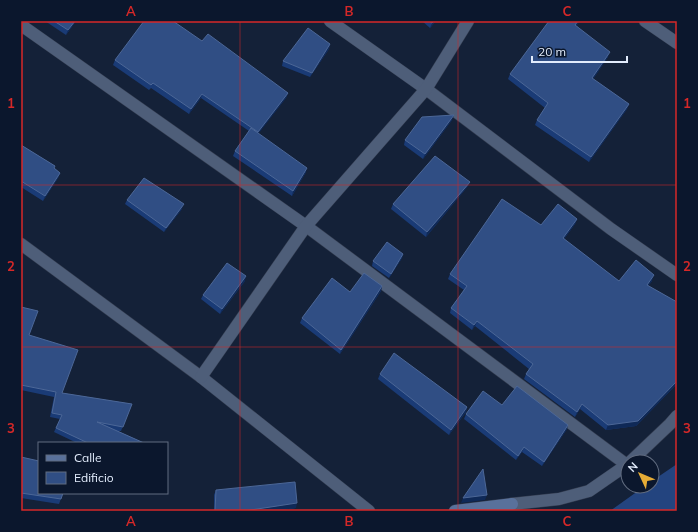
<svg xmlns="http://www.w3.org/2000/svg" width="698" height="532" font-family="Mulish,sans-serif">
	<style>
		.green { fill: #23447f }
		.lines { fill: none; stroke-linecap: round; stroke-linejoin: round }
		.street-casing { stroke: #333c4f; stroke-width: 13 }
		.secondary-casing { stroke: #333c4f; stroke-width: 13 }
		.street { stroke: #4e5e79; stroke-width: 12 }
		.secondary { stroke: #59719b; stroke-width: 12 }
		.wall { fill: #1a3b76 }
		.shaded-wall { fill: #0f2957 }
		.building { fill: #304e84; stroke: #4c6797 }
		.grid { fill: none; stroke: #d62828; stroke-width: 1; stroke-opacity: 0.55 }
		.neatline { fill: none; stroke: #d62828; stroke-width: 1.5 }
		.grid-label { font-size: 13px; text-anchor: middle; font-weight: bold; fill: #d62828 }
	</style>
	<rect width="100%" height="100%" fill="#142138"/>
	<polygon class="green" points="677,464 677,511 610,511 645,486 652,486 652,481"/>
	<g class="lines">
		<g class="street-casing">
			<g id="street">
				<polyline points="330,21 426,89 611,229 677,275"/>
				<polyline points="645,21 677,43"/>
				<polyline points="21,25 306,226 627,465"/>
				<polyline points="21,244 201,377 369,511"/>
				<polyline points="201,377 306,226 426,89 468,21"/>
				<polyline points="630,462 670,424 677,416"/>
				<polyline points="513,511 512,504 559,499 589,491 628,464"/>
			</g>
		</g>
		<g class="secondary-casing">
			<polyline id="secondary" points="455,511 512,504"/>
		</g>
		<use href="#street" class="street"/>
		<use href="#secondary" class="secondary"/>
	</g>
	<g class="wall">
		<polygon points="45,21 76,21 66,35"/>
		<polygon points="422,21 436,21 430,28"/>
		<polygon points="577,26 608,57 593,79 629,104 627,109 589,162 535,125 537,120 545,108 508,79 510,74"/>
		<polygon points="202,41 288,93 286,98 258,133 306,172 292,196 233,156 235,151 249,131 201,98 189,114 151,88 149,90 113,65 115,60"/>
		<polygon points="330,44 329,49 310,77 282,66 283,61"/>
		<polygon points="452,120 423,159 404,145 405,140"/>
		<polygon points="21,145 55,166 54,168 60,173 58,178 43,201 21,187"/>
		<polygon points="468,186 426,237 391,209 393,204"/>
		<polygon points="127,200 182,209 164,232 125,204"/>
		<polygon points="577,219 575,224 564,239 619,281 652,281 648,286 677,302 677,387 675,386 636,426 606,430 580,409 575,417 524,379 526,374 529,369 475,326 472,330 450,313 451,308 464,290 448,279 450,274 541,225"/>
		<polygon points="403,254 402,258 389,278 372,266 373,261"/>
		<polygon points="245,281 220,314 201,299 203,295"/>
		<polygon points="382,286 381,291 340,354 300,323 302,318 350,292"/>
		<polygon points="21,307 29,335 62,393 132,404 121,431 118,431 144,443 77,443 54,432 60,419 50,417 54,397 21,390"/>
		<polygon points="380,374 467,407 466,412 449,435 378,379"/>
		<polygon points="502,405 567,429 542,466 522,452 516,460 464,419 466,414"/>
		<polygon points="21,457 63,493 59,504 21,498"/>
		<polygon points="216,490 296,508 273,511 214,511 214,495"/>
	</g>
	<g class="shaded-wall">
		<polygon points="75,21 76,21 66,35 68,30"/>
		<polygon points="434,21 436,21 430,28 432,23"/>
		<polygon points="578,21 580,21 574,30 575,25"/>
		<polygon points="330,44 329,49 310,77 312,73"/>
		<polygon points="610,52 608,57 590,84 592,78"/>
		<polygon points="288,93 286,98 256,137 258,132"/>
		<polygon points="202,94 201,98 189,114 191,109"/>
		<polygon points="629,104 627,109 589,162 591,157"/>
		<polygon points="454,115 452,120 423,159 425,154"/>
		<polygon points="307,168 306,172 292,196 293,191"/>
		<polygon points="60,173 58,178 43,201 45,196"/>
		<polygon points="470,182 468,186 426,237 427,232"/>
		<polygon points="184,204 182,209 164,232 166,228"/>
		<polygon points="577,219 575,224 561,243 563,238"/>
		<polygon points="403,254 402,258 389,278 391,274"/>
		<polygon points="654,275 652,281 645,291 647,285"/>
		<polygon points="246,276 245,281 220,314 222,309"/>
		<polygon points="382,286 381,291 340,354 341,350"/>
		<polygon points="477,321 475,326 472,330 474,325"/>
		<polygon points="677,381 675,386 636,426 606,430 608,425"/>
		<polygon points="582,404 580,409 575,417 577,412"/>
		<polygon points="467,407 466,412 449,435 451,430"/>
		<polygon points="568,425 567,429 542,466 544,462"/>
		<polygon points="524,447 522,452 516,460 518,456"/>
		<polygon points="487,495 485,500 461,503 463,498"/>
		<polygon points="297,503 296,508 273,511 244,511"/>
	</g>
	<g class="building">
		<polygon points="54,21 75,21 68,30"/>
		<polygon points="144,21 173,21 202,41 208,34 288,93 258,132 202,94 191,109 153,83 151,85 115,60"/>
		<polygon points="429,21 434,21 432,23"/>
		<polygon points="549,21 578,21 575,25 610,52 592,78 629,104 591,157 537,120 548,103 510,74"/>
		<polygon points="308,28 330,44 312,73 283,61"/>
		<polygon points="454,115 425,154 405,140 422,117"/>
		<polygon points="251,128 307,168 293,191 235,151"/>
		<polygon points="21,145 55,166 54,168 60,173 45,196 21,181"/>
		<polygon points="435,156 470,182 427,232 393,204"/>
		<polygon points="144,178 184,204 166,228 127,200"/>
		<polygon points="502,199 541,225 558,204 577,219 563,238 619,281 636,260 654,275 647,285 677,302 677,381 638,421 608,425 582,404 577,412 526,374 533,364 477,321 474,325 451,308 467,286 450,274"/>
		<polygon points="387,242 403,254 391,274 373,261"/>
		<polygon points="227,263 246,276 222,309 203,295"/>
		<polygon points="364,273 382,286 341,350 302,318 332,278 350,292"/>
		<polygon points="21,307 38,311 29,335 78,350 62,393 132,404 123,427 97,422 144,443 88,443 56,428 62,415 52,413 56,392 21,385"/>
		<polygon points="394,353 467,407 451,430 380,374"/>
		<polygon points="517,386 568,425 544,462 524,447 518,456 466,414 483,391 502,405"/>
		<polygon points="21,457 39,461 39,493 63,493 61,499 21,493"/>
		<polygon points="483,469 487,495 463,498"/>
		<polygon points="295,482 297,503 244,511 215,511 216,490"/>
	</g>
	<path class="grid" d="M240,21V511M458,21V511M21,185H677M21,347H677"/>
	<rect width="698" height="532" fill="none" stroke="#0b172d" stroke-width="44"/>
	<rect x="38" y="442" width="130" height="52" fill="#0b172d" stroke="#616c80"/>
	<rect x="46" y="455" width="20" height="6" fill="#59719b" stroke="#616c80"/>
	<text x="74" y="462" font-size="12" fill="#e2ecfc">Calle</text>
	<rect x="46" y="472" width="20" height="12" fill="#304e84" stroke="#616c80"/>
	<text x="74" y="482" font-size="12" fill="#e2ecfc">Edificio</text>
	<g transform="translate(640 474) rotate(314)"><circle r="19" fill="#0b172d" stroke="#616c80"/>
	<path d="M0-3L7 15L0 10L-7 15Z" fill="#e6ac36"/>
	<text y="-6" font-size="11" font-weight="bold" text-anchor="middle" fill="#e2ecfc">N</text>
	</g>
	<path d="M532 56v6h95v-6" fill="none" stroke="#e2ecfc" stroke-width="2"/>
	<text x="538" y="56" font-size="12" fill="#e2ecfc" stroke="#0b172d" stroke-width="3" paint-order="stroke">20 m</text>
	<rect x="22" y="22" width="654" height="488" class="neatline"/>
	<g class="grid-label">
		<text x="131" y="16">A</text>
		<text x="349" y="16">B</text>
		<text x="567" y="16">C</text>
		<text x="11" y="108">1</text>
		<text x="687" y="108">1</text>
		<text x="11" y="271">2</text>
		<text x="687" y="271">2</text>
		<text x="11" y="433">3</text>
		<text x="687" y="433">3</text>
		<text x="131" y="526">A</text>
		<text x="349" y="526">B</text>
		<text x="567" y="526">C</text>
	</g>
</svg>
